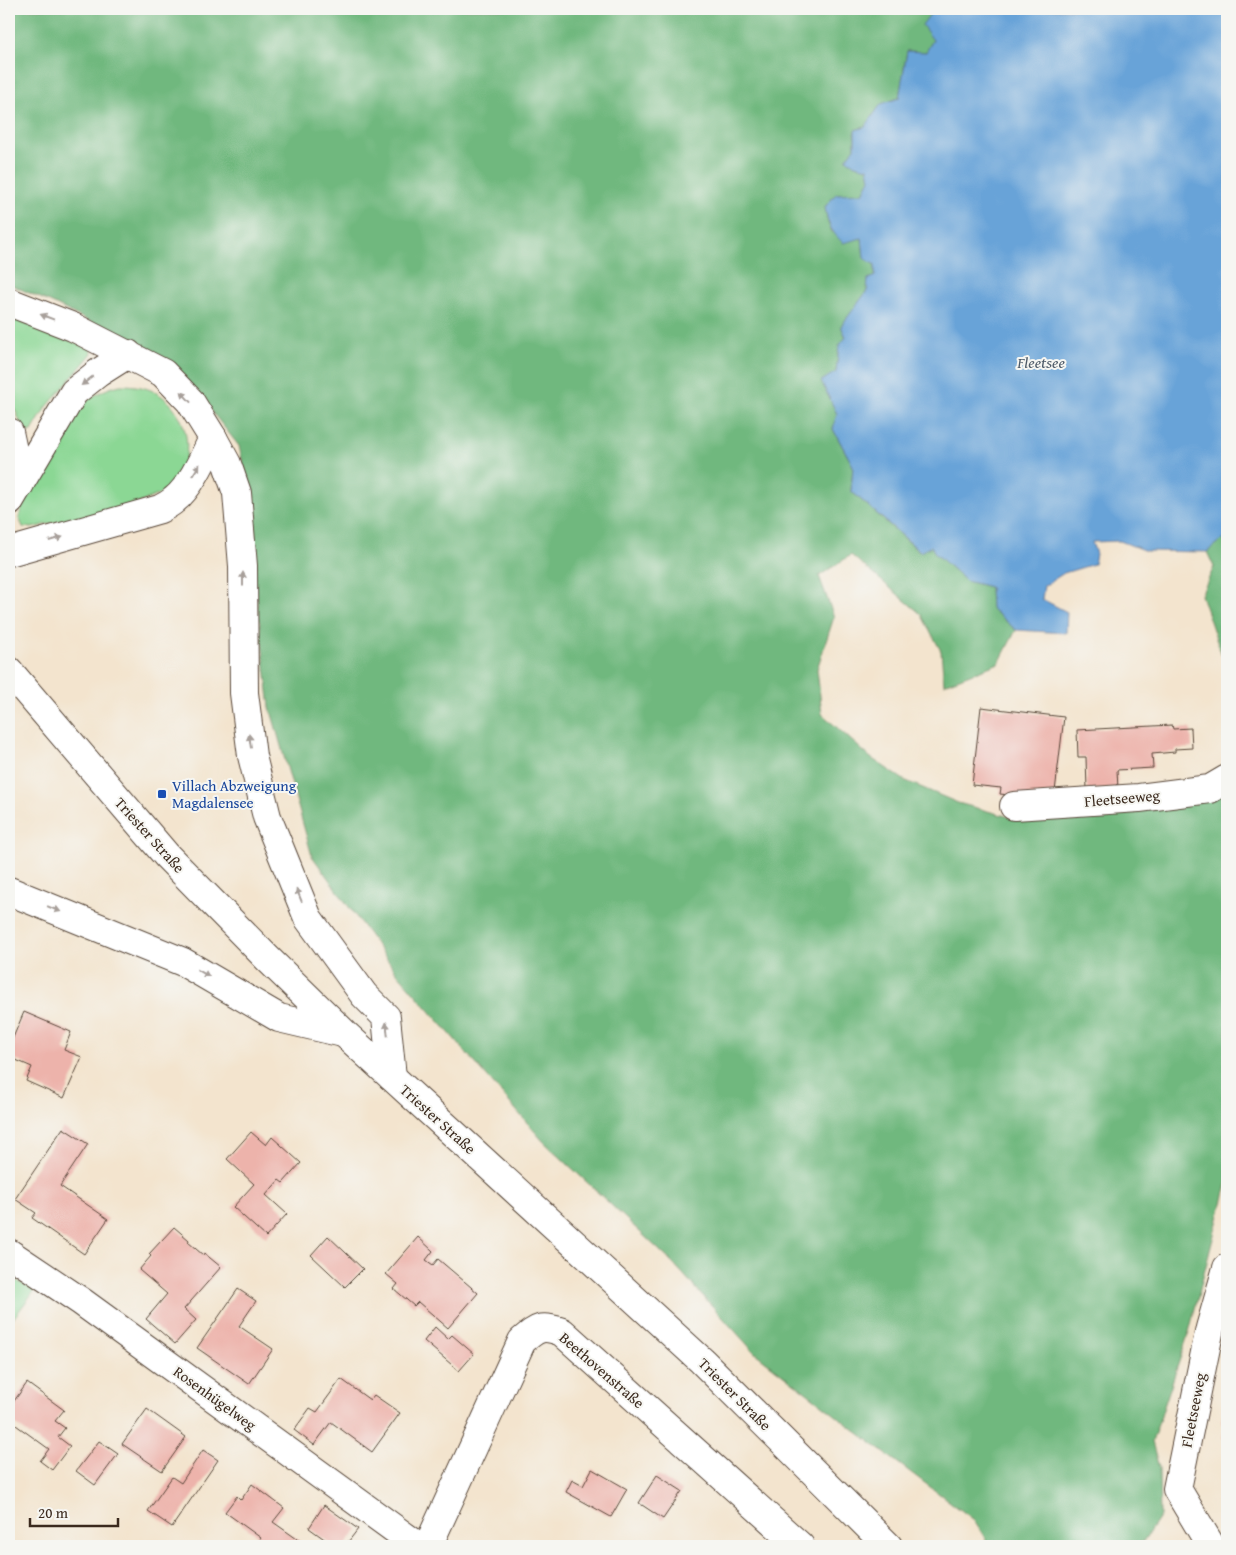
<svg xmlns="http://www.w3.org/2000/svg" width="1236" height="1555" font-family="'Gentium Book Plus',serif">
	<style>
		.green { fill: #8bd794; stroke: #638059 }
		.forest { fill: #70b87e; stroke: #56714e }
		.water { fill: #68a3d8; stroke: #52667b }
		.building { fill: #edb3ab }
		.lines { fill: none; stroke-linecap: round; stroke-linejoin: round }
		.street-casing { stroke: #574638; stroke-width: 30 }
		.primary-casing { stroke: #574638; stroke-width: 30 }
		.street { stroke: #fff; stroke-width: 28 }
		.primary { stroke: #fff; stroke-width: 28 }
		.oneway { fill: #a79f9a }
		.transit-dot { fill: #1a4fb4; stroke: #f6f6f2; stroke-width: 2 }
		.labels { text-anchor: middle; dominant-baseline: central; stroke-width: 4; stroke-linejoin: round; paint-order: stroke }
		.transit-label { font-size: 15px; fill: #164399; stroke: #f6f6f2; text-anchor: start }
		.street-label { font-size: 15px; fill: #3b2a1e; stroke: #f6f6f2 }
		.water-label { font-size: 16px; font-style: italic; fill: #4d5a68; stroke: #f6f6f2 }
	</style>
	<rect width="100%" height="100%" fill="#f6f6f2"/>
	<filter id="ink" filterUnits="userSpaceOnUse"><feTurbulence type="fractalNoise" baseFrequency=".02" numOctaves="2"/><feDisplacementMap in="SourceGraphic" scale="10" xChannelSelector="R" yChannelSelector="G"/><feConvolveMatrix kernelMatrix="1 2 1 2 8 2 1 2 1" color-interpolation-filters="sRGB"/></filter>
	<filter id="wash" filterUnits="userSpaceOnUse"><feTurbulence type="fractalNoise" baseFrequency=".0096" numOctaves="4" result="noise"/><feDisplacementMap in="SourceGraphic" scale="20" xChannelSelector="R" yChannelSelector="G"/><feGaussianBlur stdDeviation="1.12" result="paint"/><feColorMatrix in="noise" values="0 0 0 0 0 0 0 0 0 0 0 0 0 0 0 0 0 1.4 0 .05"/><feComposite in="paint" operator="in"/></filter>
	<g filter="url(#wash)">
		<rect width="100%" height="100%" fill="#f3e4ce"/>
		<g class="green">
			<polygon points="9,316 91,349 92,353 88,358 45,409 32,431 28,432 24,431 16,412 9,402"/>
			<path d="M120,385C135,385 150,387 163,397C193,420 196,469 164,492C160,495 154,496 150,498C143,501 136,505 129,507C114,512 96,514 81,517C64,520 48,524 32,528L23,527L19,518L22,505L81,406C94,395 104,389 120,385Z"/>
			<polygon points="9,1277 35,1290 9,1324"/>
		</g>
		<g class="forest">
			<polygon points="9,9 940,9 931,13 933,40 926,52 907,51 899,98 881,104 865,127 855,130 855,165 868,168 870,179 863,193 836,194 825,207 828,223 832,232 862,238 864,258 875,265 875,276 868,279 867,291 841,326 846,338 839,346 836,372 822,381 837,414 833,429 853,466 851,491 920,552 931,546 935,553 966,581 990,587 991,608 1016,630 999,663 944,684 941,651 921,614 851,555 819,576 834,617 817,669 822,714 871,758 904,780 958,803 1021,820 1134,809 1227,792 1227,1184 1189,1332 1152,1442 1159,1468 1160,1516 1140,1546 990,1546 973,1519 882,1451 755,1353 673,1263 543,1141 397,973 312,856 270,707 252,562 251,501 239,446 184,377 133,343 52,303 9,284"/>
			<polygon points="1227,536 1227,653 1222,656 1201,595 1214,567 1207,552"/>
		</g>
		<path class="water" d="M940,9H1227V536L1207,552L1146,551L1120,541L1092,542L1096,554L1094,564L1064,573L1044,586L1042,599L1067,612L1066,633L1016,630L991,608L990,587L966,581L935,553L931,546L921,552L851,491L853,466L833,429L837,414L821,381L836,372L839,346L846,337L841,326L867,291L868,279L875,276V265L864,258L862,238L843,243C830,230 828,225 825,207L836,194L863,193L870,179L868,168L855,165L846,159L855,148V130L865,127L881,104L899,98L907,51L926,52L933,40L922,25L931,13Z"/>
		<g id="blocks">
			<g class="building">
				<polygon points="981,707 1064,717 1054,800 1000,794 1001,788 972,785"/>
				<polygon points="1172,725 1173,729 1191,728 1192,748 1175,749 1175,752 1152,754 1153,768 1117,770 1118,789 1087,790 1086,757 1078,757 1077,730"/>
				<polygon points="24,1012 71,1032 64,1050 82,1057 64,1098 26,1081 32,1067 9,1057 9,1047"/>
				<polygon points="63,1128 88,1144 60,1186 108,1219 84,1254 32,1218 36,1213 15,1199"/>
				<polygon points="251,1132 266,1145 272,1137 301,1163 283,1183 279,1180 266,1195 287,1214 266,1237 233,1207 254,1184 227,1159"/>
				<polygon points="174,1227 189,1240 188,1242 203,1255 204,1253 221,1267 184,1309 196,1320 175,1344 146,1319 167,1294 139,1270 151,1256 149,1254"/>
				<polygon points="328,1236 363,1269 345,1287 311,1255"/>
				<polygon points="418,1237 433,1251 426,1260 433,1265 438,1259 478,1293 448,1328 418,1302 414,1306 394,1289 398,1284 386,1274"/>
				<polygon points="238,1289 256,1301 239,1326 273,1349 249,1384 197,1348"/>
				<polygon points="435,1327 448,1339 452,1335 474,1354 459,1371 424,1341"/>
				<polygon points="341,1379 370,1400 374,1395 400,1413 372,1452 331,1422 314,1445 294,1430 310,1408 317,1412"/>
				<polygon points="27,1383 64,1410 55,1421 65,1428 58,1437 70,1446 52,1470 40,1461 49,1449 9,1420 9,1408"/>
				<polygon points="1227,1401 1227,1440 1222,1438 1226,1423 1221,1422"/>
				<polygon points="147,1409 186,1437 162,1471 122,1444"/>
				<polygon points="99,1441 118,1454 95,1485 76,1471"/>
				<polygon points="203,1450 218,1460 172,1527 148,1511 172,1477 181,1483"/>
				<polygon points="592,1469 627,1489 611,1517 566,1492 572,1480 583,1486"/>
				<polygon points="657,1475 682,1491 663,1519 639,1503"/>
				<polygon points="252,1484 284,1508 273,1522 300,1541 296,1546 255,1546 261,1538 225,1512 237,1496 241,1500"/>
				<polygon points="324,1505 358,1529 345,1546 334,1546 309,1528"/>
			</g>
		</g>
	</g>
	<g filter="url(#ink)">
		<use href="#blocks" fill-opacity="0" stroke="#574638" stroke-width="1"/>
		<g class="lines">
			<g class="street-casing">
				<g id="street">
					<path d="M9,302L73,327L163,373L190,401L213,438C204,457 191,487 174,500C170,504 165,506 160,509L9,552"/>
					<polyline points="9,432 20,484"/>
					<polyline points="9,502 74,392 98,373 128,354"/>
					<polyline points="1014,806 1139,798 1210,789 1227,779"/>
					<polyline points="9,1253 82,1302 418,1546"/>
					<path d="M428,1546L522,1341C538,1327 542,1325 562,1332L800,1546"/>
					<polyline points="1211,1546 1177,1489 1210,1328 1227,1268"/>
				</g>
			</g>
			<g class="primary-casing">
				<g id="primary">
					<polyline points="213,438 227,464 237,493 243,566 244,693 252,756 267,817 308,918 364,995 386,1017 392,1077"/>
					<polyline points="9,671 167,856 267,958 345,1034 702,1361 888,1546"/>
					<polyline points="9,891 183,962 279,1018 343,1033"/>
				</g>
			</g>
			<use href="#street" class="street"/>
			<use href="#primary" class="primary"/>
		</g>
		<defs><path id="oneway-solid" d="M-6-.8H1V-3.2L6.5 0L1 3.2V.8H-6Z" transform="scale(1.25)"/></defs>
		<g class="oneway">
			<use href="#oneway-solid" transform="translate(47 317) rotate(-159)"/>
			<use href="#oneway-solid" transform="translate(87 381) rotate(142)"/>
			<use href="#oneway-solid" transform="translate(186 397) rotate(-132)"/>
			<use href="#oneway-solid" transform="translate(196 470) rotate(-58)"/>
			<use href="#oneway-solid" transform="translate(56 539) rotate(-16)"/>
			<use href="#oneway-solid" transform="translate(243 579) rotate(-90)"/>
			<use href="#oneway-solid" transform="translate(250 741) rotate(-98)"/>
			<use href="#oneway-solid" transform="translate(299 895) rotate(-112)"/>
			<use href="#oneway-solid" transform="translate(54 909) rotate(22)"/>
			<use href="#oneway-solid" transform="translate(203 973) rotate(30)"/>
			<use href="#oneway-solid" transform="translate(387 1029) rotate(-96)"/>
		</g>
	</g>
	<rect class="transit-dot" x="157" y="789" width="10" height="10" rx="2.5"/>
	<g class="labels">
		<g class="transit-label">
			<text x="172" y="785">Villach Abzweigung<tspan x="172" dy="17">Magdalensee</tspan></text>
		</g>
		<g class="street-label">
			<text transform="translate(1122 798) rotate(-5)">Fleetseeweg</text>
			<text transform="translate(150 835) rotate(48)">Triester Straße</text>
			<text transform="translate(438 1119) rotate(42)">Triester Straße</text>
			<text transform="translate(602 1370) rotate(41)">Beethovenstraße</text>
			<text transform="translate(735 1394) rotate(45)">Triester Straße</text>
			<text transform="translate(215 1398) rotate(36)">Rosenhügelweg</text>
			<text transform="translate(1193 1410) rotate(-79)">Fleetseeweg</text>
		</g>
		<g class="water-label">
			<text x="1041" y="362">Fleetsee</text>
		</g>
	</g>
	<rect width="1236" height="1555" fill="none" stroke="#f6f6f2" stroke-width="30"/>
	<path d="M30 1518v8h88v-8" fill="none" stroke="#3b2a1e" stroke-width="2.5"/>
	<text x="38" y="1518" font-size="15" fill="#3b2a1e" stroke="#f6f6f2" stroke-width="4" paint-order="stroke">20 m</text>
</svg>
